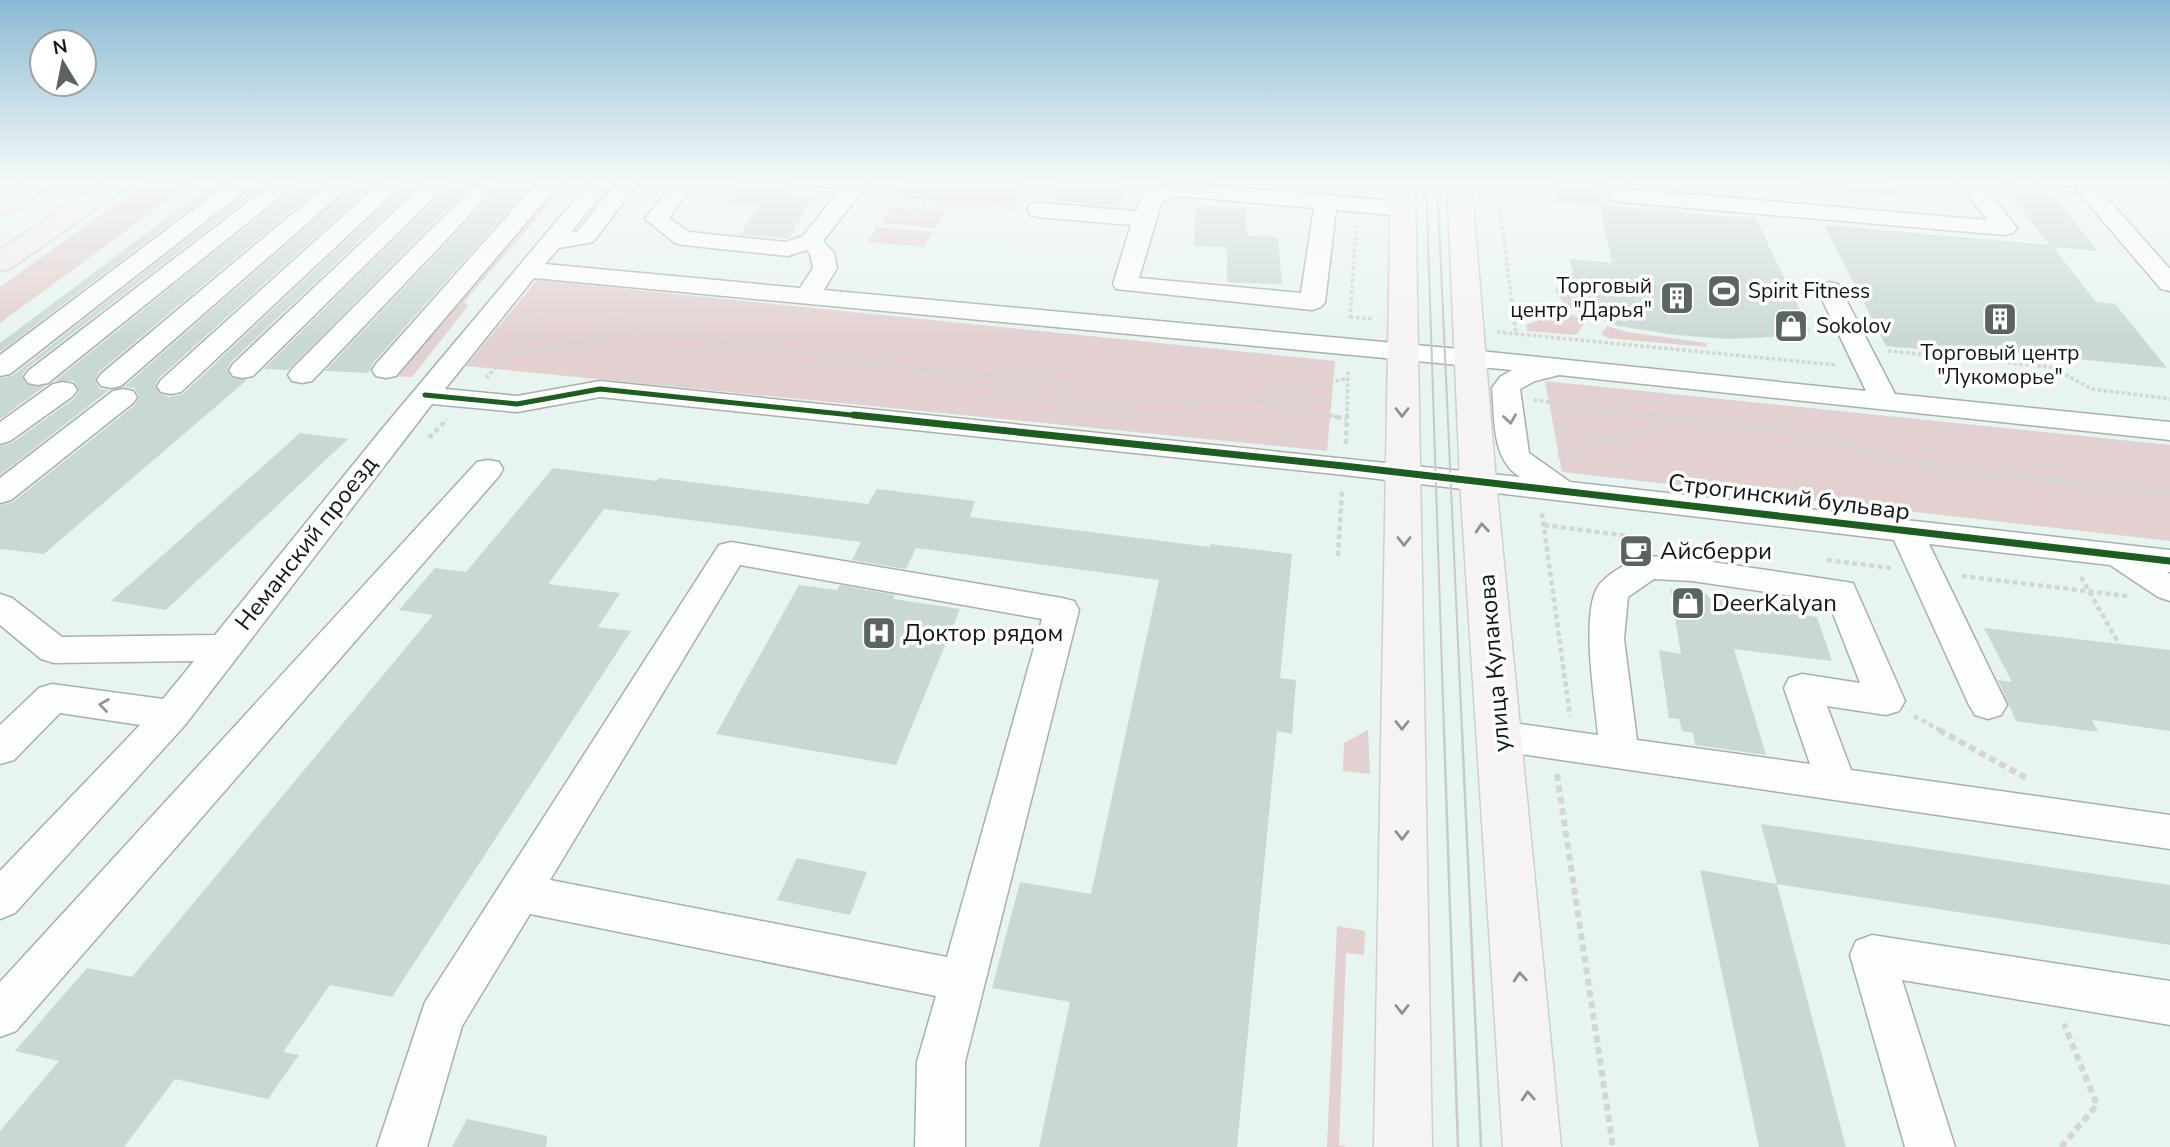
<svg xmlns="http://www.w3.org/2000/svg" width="2170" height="1147" font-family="'Nunito Sans',sans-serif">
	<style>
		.green { fill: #e3d0d0 }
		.building { fill: #cad8d3 }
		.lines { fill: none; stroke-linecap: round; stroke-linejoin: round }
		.minor-casing { stroke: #a7b0ac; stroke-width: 3 }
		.major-casing { stroke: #ccd1cf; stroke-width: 3 }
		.highway-casing { stroke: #ccd1cf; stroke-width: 3 }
		.path-far2 { stroke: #d3d6d5; stroke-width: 3.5; stroke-dasharray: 3.5 2.5; stroke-linecap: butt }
		.path-far1 { stroke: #d3d6d5; stroke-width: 4.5; stroke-dasharray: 5 3.5; stroke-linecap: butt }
		.path { stroke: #d3d6d5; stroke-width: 6; stroke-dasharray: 7 4.5; stroke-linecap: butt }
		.minor { fill: #fcfdfd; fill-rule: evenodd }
		.major { fill: #f6f4f3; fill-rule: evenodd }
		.highway { fill: #f2eded; fill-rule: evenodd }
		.tram-far1 { stroke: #c8caca; stroke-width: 2 }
		.tram { stroke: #c8caca; stroke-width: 2.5 }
		.cycleway-far1-casing { stroke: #fff; stroke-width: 9 }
		.cycleway-casing { stroke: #fff; stroke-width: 11 }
		.cycleway-far1 { stroke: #1b5e20; stroke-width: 5 }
		.cycleway { stroke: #1b5e20; stroke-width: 7 }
		.oneway { stroke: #8e918f }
		.oneway2 { stroke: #929694 }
		.labels { text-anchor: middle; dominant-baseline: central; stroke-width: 7; stroke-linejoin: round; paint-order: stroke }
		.far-poi-label { font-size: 21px; fill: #101714; stroke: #fff; text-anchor: start }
		.street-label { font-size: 24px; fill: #101714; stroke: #fff }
		.poi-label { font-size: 24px; fill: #101714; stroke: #fff; text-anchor: start }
	</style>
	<rect width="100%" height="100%" fill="#e8f4ef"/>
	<g class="green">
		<polygon points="151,179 197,179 0,323 0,287"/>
		<polygon points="557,179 571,179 464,302 468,306 412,377 386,376"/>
		<polygon points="907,179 1028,179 1014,207 895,197"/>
		<polygon points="1796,179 1886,179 1897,196 1801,188"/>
		<polygon points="891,207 946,211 936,228 881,223"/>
		<polygon points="877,227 933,232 924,247 868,242"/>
		<polygon points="537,280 1335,361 1327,451 466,366"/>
		<polygon points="1561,311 1587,320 1576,335 1527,331 1526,325"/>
		<polygon points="1607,326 1627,332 1706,343 1707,347 1608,338 1601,334"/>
		<polygon points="1545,381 2170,445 2170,541 1562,472"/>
		<polygon points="1368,730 1370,774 1343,771 1344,743"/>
		<polygon points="1337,926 1365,931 1364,955 1346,953 1339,1145 1347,1147 1327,1147"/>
	</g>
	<g class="building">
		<polygon points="263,179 274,179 26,369 22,376 26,384 45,386 0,419 0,378 12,376"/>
		<polygon points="305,179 330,179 99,372 95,381 100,389 109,390 0,475 0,446 12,443 75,398 79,391 74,381 55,381"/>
		<polygon points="361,179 380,179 159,378 155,385 159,393 170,397 183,394 411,179 425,179 231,362 227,369 231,377 247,380 44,554 0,549 0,505 13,502 135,405 139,396 134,388 124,387"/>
		<polygon points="455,179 477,179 288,370 264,369"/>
		<polygon points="507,179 537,179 374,362 368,373 325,371"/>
		<polygon points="743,179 785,179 789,186 784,195 812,196 790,238 740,235 758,205 727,204"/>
		<polygon points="1062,179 1079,179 1129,184 1119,207 1051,201"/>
		<polygon points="1554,179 1596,179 1602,205 1756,219 1810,331 1771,337 1728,339 1676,335 1618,326 1574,310 1563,303 1555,290 1573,272 1569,259 1612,263 1600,206 1557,202"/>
		<polygon points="214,183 224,183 0,352 0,343"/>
		<polygon points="2007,191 2052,194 2098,251 2053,247 2096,302 2115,304 2167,368 1976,349 1981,355 1886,346 1824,225 2050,245"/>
		<polygon points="1195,206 1246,208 1247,236 1278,237 1282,284 1227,282 1227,247 1194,246"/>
		<polygon points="300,433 348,439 166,610 111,601"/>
		<polygon points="553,468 657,481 659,478 868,504 877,489 975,501 970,517 1210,547 1210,544 1292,554 1280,678 1296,680 1292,734 1277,731 1237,1147 1039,1147 1070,1002 992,988 1020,882 1091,894 1159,580 916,548 906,569 852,560 861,542 604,509 548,584 620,593 598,627 631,631 392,997 330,985 283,1052 299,1055 268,1099 175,1079 124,1147 0,1147 0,1131 59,1061 15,1051 87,968 132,977 433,615 399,610 435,568 466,572"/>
		<polygon points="799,585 837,590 840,585 895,595 893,599 960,609 896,765 716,734"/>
		<polygon points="1670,589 1707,594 1708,597 1764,603 1766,607 1783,608 1785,613 1817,617 1832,661 1734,649 1766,755 1695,745 1693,733 1682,731 1679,719 1669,718 1659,650 1681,654"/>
		<polygon points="1984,628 2170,650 2170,731 2092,720 2098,732 2016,721 1998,680 2012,682"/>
		<polygon points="1761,824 2170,885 2170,945 1777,884"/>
		<polygon points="797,858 867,872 850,915 777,900"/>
		<polygon points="1700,870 1777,884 1846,1147 1759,1147"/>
		<polygon points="467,1119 547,1136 546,1147 452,1147"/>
	</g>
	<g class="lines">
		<g class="minor-casing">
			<g id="minor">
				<polygon points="234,179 260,179 10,374 0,376 0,355"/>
				<polygon points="278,179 302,179 48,383 38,385 28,383 24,377 28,371"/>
				<polygon points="334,179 358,179 121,386 111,388 101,386 97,380 101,374"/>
				<polygon points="384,179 408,179 181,392 171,394 161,392 157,386 161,380"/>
				<polygon points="429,179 452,179 253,376 243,378 233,376 229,370 233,364"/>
				<polygon points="481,179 504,179 312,381 302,383 292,381 288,375 292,369"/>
				<polygon points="540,179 563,179 396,376 386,378 376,376 372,370 376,364"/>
				<path d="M592,179H614L571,232L578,231L619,179H641L593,242L559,248L545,264L800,288L813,268L810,254L807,250L788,256L683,245L675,243L645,219L676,179H698L669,218L689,232L786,242L803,236L841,188L791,184L788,179H865L868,183L823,241L834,253L837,268L824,290L1470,350L1866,391L1817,289L1820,284L1829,282L1838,284L1895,394L2170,422V440L1559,375L1535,381L1520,389L1529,453L1570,482L2170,550V572H2167L2170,574V601L2158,597L2110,565L1929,544L2007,705L2001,715L1988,719L1975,715L1969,705L1894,540L1344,475L600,397L517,412L432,404L185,725L15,913L0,919V871L140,725L60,713L14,760L0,764V725L39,688L52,684L163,699L194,661L54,663L41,659L0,625V594L12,598L62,637L215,635L382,429ZM534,278L1512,370L1500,377L1492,388C1495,419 1491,459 1520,477L600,381L517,396L445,389Z"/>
				<polygon points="1604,179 1626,179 1629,189 1987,220 1957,179 1979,179 2017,228 2013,233 2005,235 1620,202 1612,200"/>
				<polygon points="2036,179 2090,179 2170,269 2170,291 2161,289 2074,187 2039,184"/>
				<path d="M1176,182L1403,202L1411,204L1414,209L1411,214L1403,216L1336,210L1325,302L1321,307L1312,310L1116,289L1113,284L1131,225L1038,217L1030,215L1027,210L1030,205L1038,203L1136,211L1145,192ZM1178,196L1314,208L1301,293L1139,278L1162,201Z"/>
				<polygon points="63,382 73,384 77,390 73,396 10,441 0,444 0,422 53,384"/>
				<polygon points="123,389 133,391 137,397 133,403 11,500 0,503 0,478 113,391"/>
				<polygon points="488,460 499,462 503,469 499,476 16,1031 0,1037 0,982 477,462"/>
				<path d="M731,542L1062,598L1074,601L1079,610L965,1062V1147H915L917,1062L936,996L530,914L462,1026L427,1147H377L425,1002L719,545ZM740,565L1042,619L947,957L550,880Z"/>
				<path d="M1647,556L1692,559L1853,583L1905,701L1899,711L1886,715L1827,706L1851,770L2170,815V849L1500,751L1487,747L1481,736L1487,725L1500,721L1598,735C1595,700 1581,618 1597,588C1605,574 1632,560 1647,556ZM1654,579L1692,581L1828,601L1860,683L1802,674L1789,678L1784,688L1810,764L1637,740L1624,639L1628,597Z"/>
				<polygon points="1872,935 2170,981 2170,1025 1902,980 1955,1147 1905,1147 1850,955 1856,941"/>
			</g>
		</g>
		<g class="major-casing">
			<g id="major">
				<polygon points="1391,179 1415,179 1432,1147 1374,1147"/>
				<polygon points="1447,179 1471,179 1496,481 1561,1147 1503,1147 1460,481"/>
			</g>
		</g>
		<g class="highway-casing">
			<g id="highway">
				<polygon points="26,179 55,179 52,184 9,213 0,215 0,196"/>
				<polygon points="106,179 135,179 132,184 10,269 0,271 0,250"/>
			</g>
		</g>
		<g class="path-far2">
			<polyline points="1496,179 1516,334"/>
			<polyline points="2002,184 2025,186"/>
			<polyline points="877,193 890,200 1016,209"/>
			<polyline points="579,300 640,330"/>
			<polyline points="1350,317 1373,319"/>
			<polyline points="1350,318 1356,226"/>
			<polyline points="1497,332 1836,365"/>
			<polyline points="1888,351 2051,367 2092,389 2170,399"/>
			<polyline points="510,354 640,331 904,366 1063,404 1255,401 1337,417"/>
			<polyline points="922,368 1070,383 1063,404"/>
			<polyline points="486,378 564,295"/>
			<polyline points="1260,400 1348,378"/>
			<polyline points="1534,400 1661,417"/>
			<polyline points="1347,417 1348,369"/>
		</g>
		<g class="path-far1">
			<polyline points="1328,415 1347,419"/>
			<polyline points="1648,415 1743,424 1960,471 2170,492"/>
			<polyline points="429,438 447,419"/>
			<polyline points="1346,444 1347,415"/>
			<polyline points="1558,456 1674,420"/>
			<polyline points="1542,513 1570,716"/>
			<polyline points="1544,525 1651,539"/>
			<polyline points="1338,556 1342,490"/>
			<polyline points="1827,560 1891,568"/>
			<polyline points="1962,576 2127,596"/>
			<polyline points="2081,577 2119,644"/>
			<polyline points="1914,716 1942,731"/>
		</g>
		<g class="path">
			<polyline points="1939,730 2026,778"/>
			<polyline points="1557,774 1613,1147"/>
			<polyline points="2061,1147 2097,1105 2064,1024"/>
		</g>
		<use href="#minor" class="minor"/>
		<use href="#major" class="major"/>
		<use href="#highway" class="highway"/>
		<g class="tram-far1">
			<polyline points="1426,179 1444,731"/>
			<polyline points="1437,179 1462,731"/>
		</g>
		<g class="tram">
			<polyline points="1444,730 1458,1147"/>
			<polyline points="1462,730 1481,1147"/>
		</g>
		<g class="cycleway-far1-casing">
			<polyline id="cycleway-far1" points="425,395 517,404 600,389 871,417"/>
		</g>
		<g class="cycleway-casing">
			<polyline id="cycleway" points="854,415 1344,466 2170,561"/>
		</g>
		<use href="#cycleway-far1" class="cycleway-far1"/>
		<use href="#cycleway" class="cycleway"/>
	</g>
	<defs><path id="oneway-chevron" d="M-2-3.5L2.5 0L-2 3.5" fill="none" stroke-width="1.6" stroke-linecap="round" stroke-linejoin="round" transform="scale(1.75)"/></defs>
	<g class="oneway">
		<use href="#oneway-chevron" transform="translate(1402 412) rotate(90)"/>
		<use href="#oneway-chevron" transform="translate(1482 528) rotate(-95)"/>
		<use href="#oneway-chevron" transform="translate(1404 541) rotate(90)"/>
		<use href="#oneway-chevron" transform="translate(1402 725) rotate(90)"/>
		<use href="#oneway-chevron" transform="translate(1402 835) rotate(90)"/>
		<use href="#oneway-chevron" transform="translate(1520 977) rotate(-94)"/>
		<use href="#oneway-chevron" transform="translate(1402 1009) rotate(90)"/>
		<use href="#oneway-chevron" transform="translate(1528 1096) rotate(-94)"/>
	</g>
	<g class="oneway2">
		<use href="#oneway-chevron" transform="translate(1510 419) rotate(82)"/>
		<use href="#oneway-chevron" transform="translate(104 705) rotate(-172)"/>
	</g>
	<linearGradient id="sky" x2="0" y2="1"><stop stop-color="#8bbad4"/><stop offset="0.53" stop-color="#f5faf8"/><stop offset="1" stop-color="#f5faf8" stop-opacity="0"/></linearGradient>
	<rect width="2170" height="340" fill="url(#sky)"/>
	<defs>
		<g id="stadium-square" transform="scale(1.75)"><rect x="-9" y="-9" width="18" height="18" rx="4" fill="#5c6461" stroke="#fff"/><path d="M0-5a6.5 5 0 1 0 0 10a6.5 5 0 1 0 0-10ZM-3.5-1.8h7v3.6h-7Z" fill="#fff"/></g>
		<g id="building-square" transform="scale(1.75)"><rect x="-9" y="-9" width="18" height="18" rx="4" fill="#5c6461" stroke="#fff"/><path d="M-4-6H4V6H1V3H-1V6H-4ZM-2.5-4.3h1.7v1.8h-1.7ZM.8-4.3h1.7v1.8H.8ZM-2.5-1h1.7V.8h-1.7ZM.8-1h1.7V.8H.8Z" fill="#fff"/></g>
		<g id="shop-square" transform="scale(1.75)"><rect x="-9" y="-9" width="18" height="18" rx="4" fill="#5c6461" stroke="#fff"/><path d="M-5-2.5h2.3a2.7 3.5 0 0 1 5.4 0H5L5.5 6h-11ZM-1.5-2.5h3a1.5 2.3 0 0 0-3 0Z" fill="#fff"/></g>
		<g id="cafe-square" transform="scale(1.75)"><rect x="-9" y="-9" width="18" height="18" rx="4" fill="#5c6461" stroke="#fff"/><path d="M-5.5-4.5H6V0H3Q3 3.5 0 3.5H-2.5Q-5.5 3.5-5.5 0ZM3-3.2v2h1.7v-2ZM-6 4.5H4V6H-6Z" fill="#fff"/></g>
		<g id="hospital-square" transform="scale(1.75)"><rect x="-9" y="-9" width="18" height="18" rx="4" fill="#5c6461" stroke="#fff"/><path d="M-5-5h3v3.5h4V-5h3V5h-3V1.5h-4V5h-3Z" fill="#fff"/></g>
	</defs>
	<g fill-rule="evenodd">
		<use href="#stadium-square" x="1724" y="291"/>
		<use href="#building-square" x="1677" y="298"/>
		<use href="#building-square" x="2000" y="319"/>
		<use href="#shop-square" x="1791" y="326"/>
		<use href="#cafe-square" x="1636" y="551"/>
		<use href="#shop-square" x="1688" y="603"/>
		<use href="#hospital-square" x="879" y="633"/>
	</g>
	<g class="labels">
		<g class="far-poi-label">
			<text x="1652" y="286" text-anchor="end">Торговый<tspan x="1652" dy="24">центр "Дарья"</tspan></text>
			<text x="1748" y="291">Spirit Fitness</text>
			<text x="1816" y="326">Sokolov</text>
			<text x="2000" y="353" text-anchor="middle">Торговый центр<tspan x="2000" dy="24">"Лукоморье"</tspan></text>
		</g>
		<g class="street-label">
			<text transform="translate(1789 497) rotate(7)">Строгинский бульвар</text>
			<text transform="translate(306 543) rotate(-52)">Неманский проезд</text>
			<text transform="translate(1494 663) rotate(-95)">улица Кулакова</text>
		</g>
		<g class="poi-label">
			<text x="1660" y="551">Айсберри</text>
			<text x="1712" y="603">DeerKalyan</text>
			<text x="903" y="633">Доктор рядом</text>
		</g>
	</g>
	<g transform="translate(63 63) rotate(350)"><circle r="33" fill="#ffffff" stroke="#9fa2a1" stroke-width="2"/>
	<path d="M0-5L12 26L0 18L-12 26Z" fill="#5c6461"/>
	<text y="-10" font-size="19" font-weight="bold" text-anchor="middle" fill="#101714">N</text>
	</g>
</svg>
